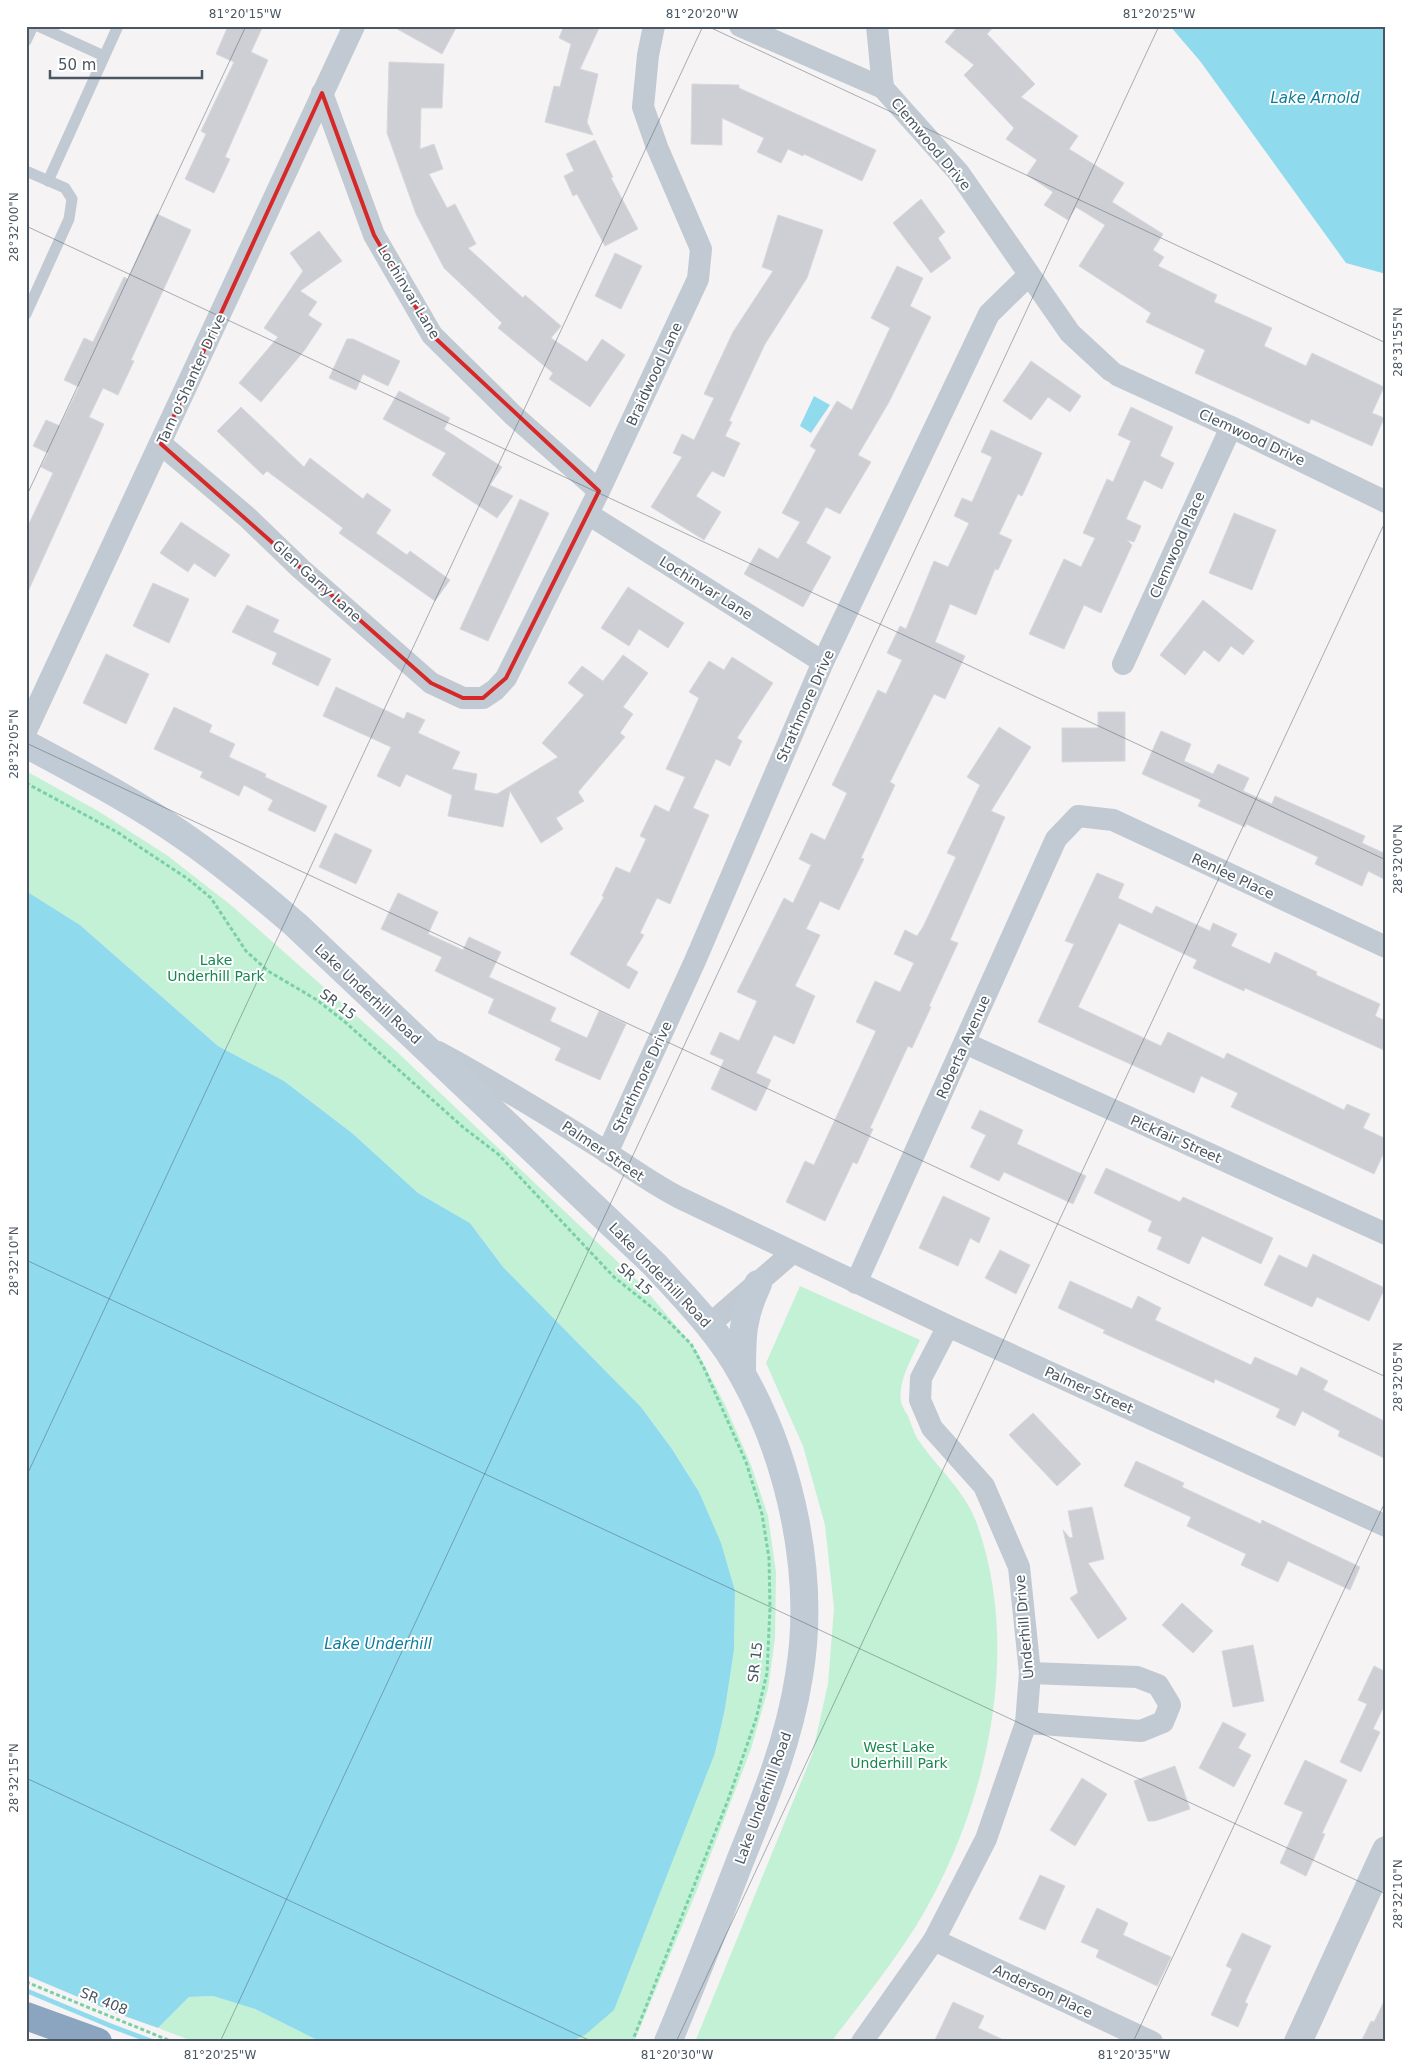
<svg xmlns="http://www.w3.org/2000/svg" width="1412" height="2068" font-family="'DejaVu Sans',sans-serif">
	<style>
		.green { fill: #c3f1d5 }
		.water { fill: #90daee }
		.pier { fill: #f5f3f3 }
		.building { fill: #cdcfd5; stroke: #d7d9de }
		.lines { fill: none; stroke-linecap: round; stroke-linejoin: round }
		.path { stroke: #7ad0a6; stroke-width: 3; stroke-dasharray: 4 2.5; stroke-linecap: butt }
		.service { stroke: #c1cad2; stroke-width: 11 }
		.minor { stroke: #c1cad2; stroke-width: 22 }
		.tertiary { stroke: #c1cad2; stroke-width: 28 }
		.secondary { stroke: #c1cbd6; stroke-width: 28 }
		.motorway { stroke: #8ba5c1; stroke-width: 28 }
		.marked { fill: none; stroke: #d62828; stroke-width: 4; stroke-linejoin: round }
		.ticks { fill: none; stroke: #4a5661; stroke-width: 1; stroke-opacity: 0.45 }
		.labels { text-anchor: middle; dominant-baseline: central; stroke-width: 4; stroke-linejoin: round; paint-order: stroke }
		.street-label { font-size: 14px; fill: #4a5661; stroke: #fff }
		.park-label { font-size: 14px; fill: #17864f; stroke: #fff }
		.water-label { font-size: 15px; font-style: italic; fill: #0c7c9b; stroke: #fff }
		.neatline { fill: none; stroke: #4a5661; stroke-width: 2 }
		.ticks-label { font-size: 12px; text-anchor: middle; fill: #4a5661 }
	</style>
	<rect width="100%" height="100%" fill="#f5f3f3"/>
	<g class="green">
		<polygon points="26,771 98,811 168,856 232,906 395,1050 640,1283 697,1351 725,1405 751,1465 768,1516 776,1572 775,1638 768,1689 751,1749 697,1890 634,2042 570,2042 585,2035 715,1753 725,1709 734,1650 735,1591 699,1492 672,1449 641,1407 503,1267 470,1223 418,1193 352,1133 284,1081 218,1046 80,925 26,891"/>
		<path d="M800,1286L920,1340C912,1358 898,1381 901,1402C902,1407 906,1412 908,1416C911,1423 913,1431 917,1438C936,1467 965,1490 977,1524C1023,1653 986,1812 916,1926C891,1966 860,2004 831,2042H695L812,1755L828,1684L834,1608L825,1525L803,1446L766,1363Z"/>
		<polygon points="213,1996 255,2009 321,2042 195,2042 158,2028 189,1997"/>
	</g>
	<g class="water">
		<polygon points="1170,26 1386,26 1386,274 1346,263 1200,61"/>
		<polygon points="814,396 830,405 811,433 800,426"/>
		<polygon points="26,891 80,925 218,1046 284,1081 352,1133 418,1193 470,1223 503,1267 641,1407 672,1449 699,1492 721,1543 735,1591 734,1650 725,1709 715,1753 614,2010 585,2035 570,2042 321,2042 255,2009 213,1996 189,1997 158,2028 152,2042 26,2042"/>
	</g>
	<g class="pier">
		<polygon points="26,1975 116,2013 161,2029 155,2040 110,2023 26,1988"/>
		<polygon points="26,1993 112,2029 147,2042 26,2042"/>
	</g>
	<g class="building">
		<polygon points="228,26 263,26 251,52 268,60 225,157 230,159 214,193 185,179 206,134 201,131 234,62 216,54"/>
		<polygon points="392,26 457,26 442,54"/>
		<polygon points="564,26 600,26 580,69 598,74 587,122 593,135 545,122 554,86 560,87 571,44 559,38"/>
		<polygon points="958,26 994,26 987,34 1035,84 1021,97 1078,136 1069,149 1124,183 1112,202 1163,234 1153,250 1164,257 1158,266 1217,295 1214,302 1272,328 1264,346 1306,366 1312,353 1384,387 1372,413 1384,418 1372,446 1311,419 1309,424 1195,373 1205,350 1146,322 1151,313 1079,266 1105,225 1076,207 1068,220 1044,205 1053,192 1027,175 1037,160 1006,139 1014,128 964,75 974,65 945,42"/>
		<polygon points="389,62 444,64 442,108 421,108 420,149 434,144 443,169 429,174 447,208 455,204 476,244 468,248 523,298 525,295 561,326 551,338 587,362 602,339 625,355 590,407 549,379 553,373 498,328 502,323 444,268 416,214 387,133"/>
		<polygon points="692,84 739,85 739,88 876,150 862,181 804,154 803,156 788,149 781,163 757,152 764,138 722,118 722,145 691,144"/>
		<polygon points="595,140 613,177 611,178 638,229 605,246 577,194 573,196 564,176 574,171 566,154"/>
		<polygon points="921,199 945,232 938,238 951,258 931,273 893,223"/>
		<polygon points="157,214 191,230 131,360 134,361 118,395 103,388 89,417 104,424 26,596 26,530 53,473 41,467 48,453 33,446 46,420 60,426 79,387 64,380 84,338 93,342 124,277 128,279"/>
		<polygon points="778,215 823,230 807,278 765,344 729,421 732,422 725,436 740,443 724,477 712,471 696,496 721,512 704,540 651,507 682,457 673,453 682,434 694,440 714,398 704,394 733,332 773,271 762,267"/>
		<polygon points="319,231 342,261 300,291 317,302 308,315 322,324 304,351 261,402 239,383 278,337 264,328 303,271 290,253"/>
		<polygon points="615,253 642,266 621,309 595,296"/>
		<polygon points="897,266 923,278 910,306 931,317 889,402 858,455 871,462 840,514 826,507 806,543 831,557 803,607 744,574 759,548 778,559 800,522 782,513 816,450 810,446 837,401 852,410 890,328 871,318"/>
		<polygon points="347,339 353,339 400,361 388,386 363,374 356,390 329,378"/>
		<polygon points="1031,361 1081,396 1070,412 1048,397 1031,420 1003,401"/>
		<polygon points="399,391 450,418 444,429 502,467 490,485 513,496 497,518 432,475 446,453 383,419"/>
		<polygon points="241,407 304,467 310,458 363,499 367,493 391,510 376,533 407,555 410,551 450,580 435,601 339,533 343,528 267,471 263,475 217,431"/>
		<polygon points="1131,407 1173,427 1160,456 1174,463 1162,489 1144,480 1126,519 1141,526 1134,542 1127,540 1132,545 1101,613 1084,605 1064,649 1029,634 1064,559 1081,567 1095,538 1083,533 1107,479 1113,482 1131,441 1118,435"/>
		<polygon points="991,430 1042,453 1022,496 1018,494 999,534 1012,540 998,570 995,569 976,615 950,604 935,642 965,656 945,699 934,694 890,782 895,785 861,858 864,859 839,910 820,901 806,929 820,935 795,986 815,996 794,1044 774,1035 756,1073 771,1080 756,1111 711,1089 724,1060 710,1054 720,1032 739,1041 757,1001 737,992 784,898 793,903 811,865 799,859 811,833 825,840 847,793 832,785 878,690 886,694 902,660 887,653 900,626 906,629 934,561 948,567 969,523 954,516 962,498 972,502 992,457 981,452"/>
		<polygon points="520,499 549,513 488,641 460,629"/>
		<polygon points="1234,513 1276,530 1252,590 1209,573"/>
		<polygon points="181,522 230,555 215,577 194,563 188,572 160,553"/>
		<polygon points="153,583 189,599 169,643 133,626"/>
		<polygon points="628,587 684,623 668,648 639,629 629,646 601,628"/>
		<polygon points="1203,600 1254,641 1243,655 1231,646 1219,662 1204,650 1185,675 1160,655"/>
		<polygon points="247,605 279,620 273,632 331,659 318,686 272,664 277,653 232,632"/>
		<polygon points="106,654 149,674 126,724 83,703"/>
		<polygon points="623,655 648,673 623,707 633,714 620,733 625,737 578,792 584,801 556,818 563,829 541,843 510,791 503,827 448,816 452,795 406,774 400,787 377,776 391,747 323,716 336,687 404,719 407,712 425,720 418,733 460,752 452,769 477,774 474,790 497,794 558,757 542,743 584,695 568,683 582,666 603,681"/>
		<polygon points="732,657 773,683 737,738 742,741 730,766 716,759 693,808 709,815 670,904 657,898 640,933 644,935 626,965 638,972 629,989 570,954 604,897 602,896 616,867 630,873 646,839 640,836 655,805 669,812 685,777 666,769 699,698 689,692 709,661 724,670"/>
		<polygon points="174,707 212,725 209,732 235,744 229,757 266,774 265,777 327,806 315,832 268,810 273,800 244,785 239,796 200,777 203,772 154,749"/>
		<polygon points="1098,712 1125,712 1125,761 1062,762 1062,728 1098,728"/>
		<polygon points="999,727 1031,747 991,811 1005,817 950,940 958,943 929,1006 931,1007 912,1048 908,1046 870,1128 873,1129 857,1164 853,1162 825,1221 786,1202 805,1161 814,1165 876,1031 856,1022 875,981 900,992 914,963 894,954 905,930 917,936 923,927 956,857 947,853 980,785 967,777"/>
		<polygon points="1161,731 1191,744 1184,761 1213,774 1218,764 1249,778 1243,791 1272,804 1275,796 1365,836 1362,843 1386,854 1386,880 1368,871 1362,886 1315,864 1318,857 1246,824 1245,827 1198,806 1201,800 1142,774"/>
		<polygon points="335,833 372,850 356,884 319,867"/>
		<polygon points="1097,873 1124,884 1118,898 1152,914 1156,906 1210,931 1213,923 1237,934 1231,946 1270,964 1275,952 1317,972 1316,975 1380,1004 1375,1016 1386,1021 1386,1051 1245,988 1244,991 1193,968 1197,960 1119,923 1078,1007 1161,1046 1168,1032 1224,1059 1227,1053 1344,1110 1347,1104 1370,1114 1363,1128 1386,1139 1386,1148 1374,1174 1231,1107 1238,1093 1201,1076 1194,1093 1038,1022 1074,944 1065,941"/>
		<polygon points="398,893 438,912 428,934 463,950 469,937 501,952 489,977 556,1008 550,1021 587,1038 599,1011 626,1024 600,1080 555,1060 561,1048 488,1013 494,999 435,971 442,957 381,929"/>
		<polygon points="980,1110 1023,1130 1017,1144 1086,1176 1073,1204 1004,1172 999,1181 970,1167 986,1135 971,1128"/>
		<polygon points="1106,1168 1180,1202 1183,1197 1273,1238 1261,1264 1202,1236 1189,1264 1157,1249 1162,1237 1148,1231 1152,1221 1094,1193"/>
		<polygon points="943,1196 990,1218 979,1243 970,1238 958,1266 919,1248"/>
		<polygon points="1000,1250 1030,1265 1016,1294 985,1278"/>
		<polygon points="1313,1254 1385,1288 1369,1321 1317,1297 1312,1307 1264,1285 1279,1255 1307,1268"/>
		<polygon points="1070,1281 1132,1309 1138,1296 1161,1308 1155,1320 1251,1365 1255,1357 1297,1376 1301,1367 1328,1381 1323,1390 1386,1422 1386,1459 1338,1436 1340,1431 1302,1411 1295,1426 1276,1417 1280,1409 1215,1379 1214,1383 1103,1333 1105,1330 1058,1308"/>
		<polygon points="1033,1413 1081,1464 1057,1486 1009,1435"/>
		<polygon points="1136,1461 1184,1483 1182,1487 1261,1524 1262,1520 1360,1567 1350,1590 1288,1561 1278,1582 1241,1565 1246,1554 1187,1526 1191,1517 1124,1486"/>
		<polygon points="1092,1507 1104,1559 1088,1563 1127,1619 1098,1639 1070,1598 1078,1593 1063,1530 1070,1538 1073,1537 1068,1511"/>
		<polygon points="1182,1603 1213,1631 1193,1653 1162,1625"/>
		<polygon points="1253,1645 1264,1701 1233,1707 1222,1651"/>
		<polygon points="1374,1666 1386,1672 1386,1702 1373,1729 1380,1732 1361,1772 1340,1762 1367,1704 1358,1700"/>
		<polygon points="1223,1722 1246,1734 1238,1748 1251,1755 1234,1787 1199,1768"/>
		<polygon points="1305,1760 1347,1780 1322,1833 1325,1834 1306,1876 1280,1863 1303,1812 1284,1804"/>
		<polygon points="1175,1766 1190,1809 1155,1821 1148,1821 1134,1781"/>
		<polygon points="1082,1778 1107,1794 1075,1846 1050,1830"/>
		<polygon points="1040,1875 1065,1886 1045,1930 1019,1919"/>
		<polygon points="1097,1908 1128,1923 1123,1935 1171,1957 1157,1986 1096,1957 1099,1950 1081,1942"/>
		<polygon points="1242,1933 1271,1946 1245,2002 1248,2004 1238,2027 1211,2015 1232,1969 1226,1966"/>
		<polygon points="1386,1997 1386,2042 1361,2042 1371,2021 1374,2022"/>
		<polygon points="953,2002 984,2016 978,2028 1008,2042 934,2042"/>
	</g>
	<g class="lines">
		<g class="path">
			<polyline points="26,783 117,832 188,879 211,898 246,951 268,971 317,1000 345,1022 464,1128 498,1154 614,1277 665,1318 691,1344 704,1368 746,1462 762,1514 769,1558 770,1608 767,1673 756,1719 728,1800 632,2042"/>
			<polyline points="26,1982 173,2042"/>
		</g>
		<g class="service">
			<polyline points="38,26 104,56"/>
			<polyline points="26,41 33,26"/>
			<polyline points="26,171 65,188 72,199 69,219 26,314"/>
			<polyline points="48,181 118,26"/>
		</g>
		<g class="minor">
			<polyline points="740,26 883,88 959,173 1070,333 1111,371"/>
			<polyline points="877,26 883,88"/>
			<polyline points="322,93 374,235 432,335 513,415 599,491"/>
			<polyline points="1117,375 1231,427 1386,502"/>
			<polyline points="161,444 247,517 301,569 431,683 463,698 483,698 495,690 506,678 599,491 698,279 701,249 657,147 643,107 648,55 654,26"/>
			<polyline points="588,514 823,662"/>
			<polyline points="1123,664 1231,427"/>
			<polyline points="26,731 354,26"/>
			<polyline points="965,1043 1386,1234"/>
			<path d="M438,1052C492,1081 544,1113 597,1146C624,1163 649,1182 678,1197L948,1326L1386,1526"/>
			<polyline points="607,1153 695,961 823,662 989,314 1029,275"/>
			<polyline points="856,1283 1056,839 1078,816 1113,820 1386,947"/>
			<polyline points="709,1325 792,1253"/>
			<polyline points="1026,1723 1141,1731 1163,1722 1170,1705 1158,1685 1137,1677 1030,1673"/>
			<polyline points="934,1940 1152,2042"/>
			<polyline points="862,2042 934,1940 986,1839 1026,1723 1030,1673 1019,1567 984,1486 932,1428 920,1400 921,1378 948,1326"/>
		</g>
		<polyline class="tertiary" points="1298,2042 1386,1850"/>
		<g class="secondary">
			<path d="M26,744C80,773 135,802 185,837C224,864 260,894 296,925L655,1265C686,1299 720,1333 742,1374C791,1461 816,1577 799,1676C789,1741 764,1801 740,1861C717,1921 693,1982 668,2042"/>
			<path d="M742,1373C742,1336 742,1317 758,1284"/>
		</g>
		<polyline class="motorway" points="26,2016 98,2042"/>
	</g>
	<path class="marked" d="M322,93L374,235L432,335L599,491L506,678L483,698H463L431,683L161,444Z"/>
	<path class="ticks" d="M707,26L1386,343M26,226L1386,860M26,497L246,26M26,743L1386,1377M26,1260L1386,1894M26,1477L703,26M26,1778L593,2042M220,2042L1159,26M676,2042L1386,520M1133,2042L1386,1500"/>
	<g class="labels">
		<g class="street-label">
			<text transform="translate(931 144) rotate(50)">Clemwood Drive</text>
			<text transform="translate(409 292) rotate(59)">Lochinvar Lane</text>
			<text transform="translate(654 374) rotate(-65)">Braidwood Lane</text>
			<text transform="translate(191 379) rotate(-65)">Tam o'Shanter Drive</text>
			<text transform="translate(1252 437) rotate(25)">Clemwood Drive</text>
			<text transform="translate(1177 545) rotate(-66)">Clemwood Place</text>
			<text transform="translate(317 581) rotate(42)">Glen Garry Lane</text>
			<text transform="translate(706 588) rotate(32)">Lochinvar Lane</text>
			<text transform="translate(805 706) rotate(-66)">Strathmore Drive</text>
			<text transform="translate(1233 876) rotate(25)">Renlee Place</text>
			<text transform="translate(368 994) rotate(43)">Lake Underhill Road</text>
			<text transform="translate(338 1004) rotate(37)">SR 15</text>
			<text transform="translate(963 1047) rotate(-66)">Roberta Avenue</text>
			<text transform="translate(642 1077) rotate(-65)">Strathmore Drive</text>
			<text transform="translate(1176 1139) rotate(24)">Pickfair Street</text>
			<text transform="translate(603 1151) rotate(34)">Palmer Street</text>
			<text transform="translate(660 1275) rotate(46)">Lake Underhill Road</text>
			<text transform="translate(635 1279) rotate(41)">SR 15</text>
			<text transform="translate(1089 1390) rotate(24)">Palmer Street</text>
			<text transform="translate(1024 1627) rotate(-95)">Underhill Drive</text>
			<text transform="translate(755 1662) rotate(-83)">SR 15</text>
			<text transform="translate(763 1798) rotate(-70)">Lake Underhill Road</text>
			<text transform="translate(1043 1991) rotate(25)">Anderson Place</text>
			<text transform="translate(104 2001) rotate(22)">SR 408</text>
		</g>
		<g class="park-label">
			<text x="216" y="960">Lake<tspan x="216" dy="16">Underhill Park</tspan></text>
			<text x="899" y="1747">West Lake<tspan x="899" dy="16">Underhill Park</tspan></text>
		</g>
		<g class="water-label">
			<text x="1315" y="98">Lake Arnold</text>
			<text x="378" y="1644">Lake Underhill</text>
		</g>
	</g>
	<rect width="1412" height="2068" fill="none" stroke="#ffffff" stroke-width="55"/>
	<path d="M50 70v8h152v-8" fill="none" stroke="#4a5661" stroke-width="2.5"/>
	<text x="58" y="70" font-size="15" fill="#4a5661" stroke="#ffffff" stroke-width="4" paint-order="stroke">50 m</text>
	<rect x="28" y="28" width="1356" height="2012" class="neatline"/>
	<g class="ticks-label">
		<text x="245" y="18">81°20'15"W</text>
		<text x="702" y="18">81°20'20"W</text>
		<text x="1159" y="18">81°20'25"W</text>
		<text transform="translate(14 227) rotate(-90)" y="4">28°32'00"N</text>
		<text transform="translate(1398 342) rotate(-90)" y="4">28°31'55"N</text>
		<text transform="translate(14 744) rotate(-90)" y="4">28°32'05"N</text>
		<text transform="translate(1398 859) rotate(-90)" y="4">28°32'00"N</text>
		<text transform="translate(14 1261) rotate(-90)" y="4">28°32'10"N</text>
		<text transform="translate(1398 1377) rotate(-90)" y="4">28°32'05"N</text>
		<text transform="translate(14 1778) rotate(-90)" y="4">28°32'15"N</text>
		<text transform="translate(1398 1894) rotate(-90)" y="4">28°32'10"N</text>
		<text x="220" y="2059">81°20'25"W</text>
		<text x="677" y="2059">81°20'30"W</text>
		<text x="1134" y="2059">81°20'35"W</text>
	</g>
</svg>
